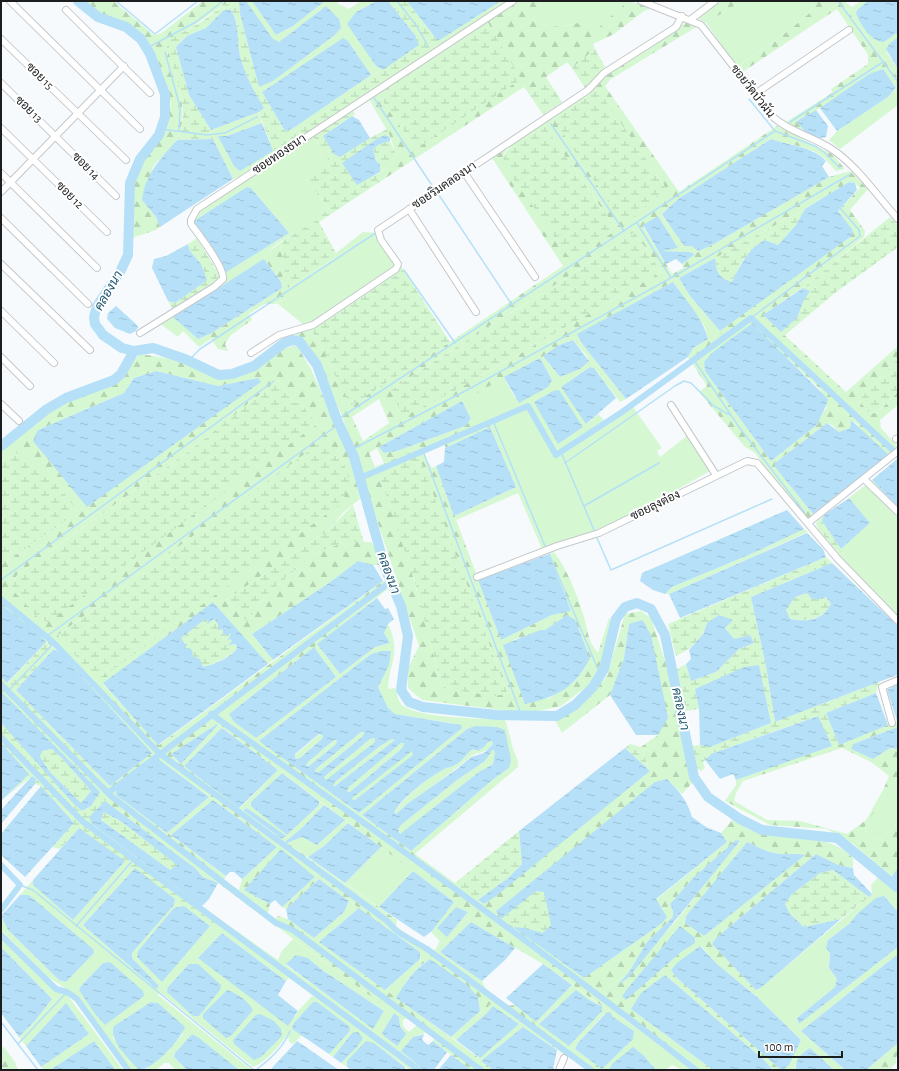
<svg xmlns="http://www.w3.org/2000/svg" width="899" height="1071" font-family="'Alegreya Sans',Sarabun,sans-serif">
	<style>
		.green { fill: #d5f8d2; fill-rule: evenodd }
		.forest { fill: url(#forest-firs); fill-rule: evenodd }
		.wetland { fill: url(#wetland-marsh) }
		.water { fill: url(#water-ripples); fill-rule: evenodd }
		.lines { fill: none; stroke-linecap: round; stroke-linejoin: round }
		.stream { stroke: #b5e0f8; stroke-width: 1.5 }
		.canal { stroke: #b5e0f8; stroke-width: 6 }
		.river { stroke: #b5e0f8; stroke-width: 10 }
		.street-casing { stroke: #c5c8cb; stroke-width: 8 }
		.street { stroke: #fff; stroke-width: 6 }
		.labels { text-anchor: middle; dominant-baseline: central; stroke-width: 4; stroke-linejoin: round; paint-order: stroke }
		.street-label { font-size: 12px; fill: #1c1d1e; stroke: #fff }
		.water-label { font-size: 13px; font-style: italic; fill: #225975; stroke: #fff }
	</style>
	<defs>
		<pattern id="forest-firs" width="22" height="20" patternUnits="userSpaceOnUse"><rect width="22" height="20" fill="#d5f8d2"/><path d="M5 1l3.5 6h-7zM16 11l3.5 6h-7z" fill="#b6d4b4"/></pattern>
		<pattern id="wetland-marsh" width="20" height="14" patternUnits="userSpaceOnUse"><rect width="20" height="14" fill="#d5f8d2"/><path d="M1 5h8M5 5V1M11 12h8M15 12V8" fill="none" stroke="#b6d4b4"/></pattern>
		<pattern id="water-ripples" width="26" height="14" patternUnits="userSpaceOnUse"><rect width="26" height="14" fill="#b5e0f8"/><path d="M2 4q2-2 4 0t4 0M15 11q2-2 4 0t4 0" fill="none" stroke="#9bc0d4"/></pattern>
	</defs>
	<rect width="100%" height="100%" fill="#f6fafd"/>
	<g class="green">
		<polygon points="246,1 252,1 276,35 293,26 325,1 339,1 337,3 349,9 361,1 377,1 356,12 376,66 383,70 371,75 348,41 289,74 262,92 259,87 273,81 335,35 341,28 326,6 279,42 273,40"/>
		<polygon points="545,1 628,1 598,28 578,23 562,26 548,27 533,20 540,3"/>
		<polygon points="742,1 809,1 812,5 811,12 787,32 737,67 706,23"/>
		<polygon points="840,1 844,1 852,7 861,1 868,1 858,9 884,42 898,32 898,37 890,43 887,53 898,69 898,78"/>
		<polygon points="898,87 898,105 840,149 829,140 837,131 888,97"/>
		<polygon points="259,112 262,123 227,136 218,136 282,145 282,149 240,177 233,179 213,139 211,130"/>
		<path d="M312,135L330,161L305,179L329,208C323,213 319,218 313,223C298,235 273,240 264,259L174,317L198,339L210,334L211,339L199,347L183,331L178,337L162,325L160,318L220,276L289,233L251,188L248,187L194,221L193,219L197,213Z"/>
		<polygon points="662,214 684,246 691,246 699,251 695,254 689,252 658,251 678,248 658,216"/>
		<polygon points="363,232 381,233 401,266 396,275 335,315 309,329 277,303 294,294 295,291 289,286 335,259 336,253"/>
		<polygon points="690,296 720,331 725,340 714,343 708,339 705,327 685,299"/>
		<polygon points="573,340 583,345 626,399 620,402 594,368 590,367 568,382 587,424 598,414 605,421 633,407 662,448 657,451 660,457 688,435 710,471 652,504 592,533 542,549 518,493 456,520 454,516 516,487 487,420 474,425 462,401 504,377 515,398 552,380 540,358 543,356 560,377 589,361 587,356"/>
		<polygon points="872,480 896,505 898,504 898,617 847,564 841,549 870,523 849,498"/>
		<polygon points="804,529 808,532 669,594 665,594 672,587 758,551"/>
		<path d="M388,624C402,653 389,662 388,689L395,688C397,693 398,701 402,705C420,719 481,718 505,720C508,728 510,736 512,745C514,754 519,758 518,767L415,854L411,851L491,781L509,768L504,730L467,729L362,815L359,813L462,728L451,723L394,714L388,708L378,687L391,652L382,651L371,654L259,741L256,738L336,677L314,647L317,644L340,674L375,647L389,643L384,633Z"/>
		<polygon points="241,634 252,634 273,660 268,664"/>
		<polygon points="218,725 222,728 184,766 181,764"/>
		<polygon points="361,732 364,732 363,736 319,772 315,773 316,769"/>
		<polygon points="320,734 323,735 322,739 300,758 295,759 295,755"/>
		<polygon points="375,738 375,742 326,781 324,777 370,739"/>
		<polygon points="392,739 395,740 391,743 335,786 333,786 334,783 380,746"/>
		<polygon points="334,740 337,740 336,744 309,766 306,766 308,762"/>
		<path d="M488,741H492L493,744C483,756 479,750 470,757C450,774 429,789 407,804L396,814L394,812C405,797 429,776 446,768C449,767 452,767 455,765C462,762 467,753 473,749L478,751L484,747Z"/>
		<polygon points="401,743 404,743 403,747 399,751 350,792 347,792 349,787"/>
		<polygon points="493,748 496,753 493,764 479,772 401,834 398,829 401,825 457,780 485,761"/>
		<polygon points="412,750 414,755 355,800 350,799"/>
		<polygon points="278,770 282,773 252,802 287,835 319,805 319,801 324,805 303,827 285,842 282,839 285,836 247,808 242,810 240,808"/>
		<polygon points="898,775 898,821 893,828 880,840 868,836 865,825"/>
		<polygon points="209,797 213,800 171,835 167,833"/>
		<polygon points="345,820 348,823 324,846 308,857 287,843 302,837 317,845"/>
		<polygon points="381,847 413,871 379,907 345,883"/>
		<path d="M125,861L135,868L83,925L156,989L159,986L132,958V953L174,905L175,899L184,906L174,908L162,982L210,926L214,929L221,920L278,960L281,952L293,939L394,1013L382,1033L385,1037L396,1046L406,1034L400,1026L399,1017L403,1020V1026L409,1032L417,1025L427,1032L413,1037L401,1051L424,1070H410L374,1043L347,1061V1067L341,1063L357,1047L352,1033L333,1057L329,1054L349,1032L314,1002L293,1024L292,1029L302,1035L293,1044L289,1042L288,1034C279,1047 267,1061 253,1067L160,992L158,995L252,1070H239L192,1034L175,1053L174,1057L187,1070H175L169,1063H164L157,1070H145L168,1050L183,1034L158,1003L151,1002L114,1026L113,1038L139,1070H131L75,995L47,976L1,930V917L8,930L59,980L66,982L94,953L29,895H20L33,880V885L73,920ZM222,933L286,981L289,978L315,997L312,996L298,1011L295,1017L198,958ZM308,958L322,970L384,1011L373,1028L286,965ZM110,962L113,966L79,990L81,986L103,963ZM189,964H198L209,1003L198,1016H193L168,987Z"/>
		<polygon points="878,877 898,893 898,912 884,896 857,914 849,924 828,940 830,953 829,968 837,979 835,987 797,1018 799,1024 898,947 898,954 801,1031 845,1070 834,1070 810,1048 795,1065 796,1070 783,1070 789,1065 801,1040 757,997 756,990 762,987 872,894 871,885"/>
		<polygon points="349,901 359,908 319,942 314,938 344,912"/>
		<polygon points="454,902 456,907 438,928 447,936 464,917 471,922 440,952 435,950 440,941 431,932"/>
		<polygon points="1,938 33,968 55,992 66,993 123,1070 112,1070 114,1068 94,1041 50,1070 44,1070 41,1067 89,1034 66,1003 26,1046 19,1037 34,1022 52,999 1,947"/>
		<polygon points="420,959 421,965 407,980 396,998 385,990"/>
		<polygon points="572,985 597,1003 589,1000 559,1005 539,1024 536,1022"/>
		<polygon points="490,1003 493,1006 487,1013 456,1040 451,1037 480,1011 481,1015"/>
		<polygon points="602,1006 619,1018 620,1016 693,1070 682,1070 672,1065 666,1070 612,1064 609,1070 602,1069 633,1039 634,1031 605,1013 578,1043 575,1049 569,1046 602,1011"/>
	</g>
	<g class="forest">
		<path d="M82,1H113L154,35L160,34L203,1H230L166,44C175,71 191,113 177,139C171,150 160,157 153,167C149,174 151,201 150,210L156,217L160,227L156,230L132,238L133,182L144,161L163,136L171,104L168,90L153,50L142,36L124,23L94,12Z"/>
		<polygon points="517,1 545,1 540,3 533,20 548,27 562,26 578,23 598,28 628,1 646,6 650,9 644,11 614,34 593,44 595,49 572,68 567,62 546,77 529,94 524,87 378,183 378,174 392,163 397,156 389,134 369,99 377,93 416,149 493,32 487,21"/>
		<polygon points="720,1 742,1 706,23 699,19 703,13"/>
		<polygon points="809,1 840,1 898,78 898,87 896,88 883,69 869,74 837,98 797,121 805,132 786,122 832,93 831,89 868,64 868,55 837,9 741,73 737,67 787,32 811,12 812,5"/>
		<path d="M688,21L698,26L611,79L605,86L679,192L777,126L832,154L845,169L836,171C831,166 826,159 820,155C806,145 787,145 771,139L678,199L662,214L643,226L672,274L683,268L682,264L699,251L714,244L829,177L850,171L868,189L850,210L865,231L864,237L811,282L763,315L846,392L898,346V359L859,400L870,414L878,412L898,392V405L880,420L881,428L898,447L889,455L864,433L857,424L851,420L850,428L839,432L832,425L827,423L775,463V467L813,514L808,520L792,502L755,453L744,446L699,392L707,386L688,357L693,348L708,339L714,343L724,340L720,331L852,229L838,211L860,188L855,183L849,182L805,209L679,278L690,296L685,299L673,282L578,334L583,345L573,340L559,345L542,357L379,447L384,453L397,451L465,426L471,419L474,424L487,419L490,427L445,448V443L423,454L432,468L436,466L501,640L552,615L571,611L549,554L554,552C568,570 577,595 584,617C588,632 588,641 598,653L609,618L611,619L604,655L594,681L561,706L529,713L493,709L422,700L408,688V668L419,646L342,416L317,358L307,343L293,333L309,329L317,338L351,405L450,342L563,266L492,158L509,146L503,156L614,226L543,124L553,118L567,138L666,188L595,87L609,74ZM634,232L645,247L661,272L469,383L391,390C470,336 555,288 634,232ZM751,324L820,389L827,408L820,415L818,424L771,461L705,371L704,362ZM379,399L389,423L363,441L352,417ZM377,448L384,463L416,450L508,694L442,688C422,609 403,528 369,453ZM567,615L585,668L573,683L548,699L513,640L545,630Z"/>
		<polygon points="284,240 280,249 286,269 289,286 295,291 294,294 275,304 264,304 249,314 252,320 231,335 225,344 228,351 218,349 211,339 210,334 282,288 281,282 264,259 267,253"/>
		<path d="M297,346L311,369L353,465L360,499L344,512L327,531L226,600L247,622L266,595L314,554L345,542H371L377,551L379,565H373L358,561L329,583L252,634H241L213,602L103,684L159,745L386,579L389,588L229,714L234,722L484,904L650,771L641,747L658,735L629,624L624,658L610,695L562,733L555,720L588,699L607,676L625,614L641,611L651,618L666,664L692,783L682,794L667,779L603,964L627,948L663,910L656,900L727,842L721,833L733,819C738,822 743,826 748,829C783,844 824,828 853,858V868L838,865L816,854L716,938L712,944L756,990L757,997L717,964L701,946L671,970L676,977L781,1070H773L764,1060L665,975L631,1009L713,1070H699L625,1012L619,1018L543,964L474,924L464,917L468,912L456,907L454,902L217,724L171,754L177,761L290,845L397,920L396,926L427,949L437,950L482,981L487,991L507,1006L514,1005L604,1070H588L523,1027L481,1061L493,1070H471L433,1041L435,1038L407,1018L403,1020L218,883L203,877L195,868L105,801L114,793L110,786L151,753L60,653L1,604V565L68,519L77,510L14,451L1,462V452L55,407L118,381L134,359L141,354L172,359L215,375L241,374L268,360L283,348ZM156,371L218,386L258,378L38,430L124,393L134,378ZM278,380L294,403L299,401L317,424L225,490L11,588L17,575L188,452ZM326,439L97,680L58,635ZM157,758L277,847L242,879L239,890L224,880L226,876L116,795ZM736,840L740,842L721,863L676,921L618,985L629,972L647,942L673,917V911L670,904L693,878ZM747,842C758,847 768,853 780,854C788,855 796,852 804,855L704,936L685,923L686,916ZM315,877L282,907L286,909L319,879L420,952L421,965L430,959L478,997L481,1016L490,1004L519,1024L479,1058L288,919L278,916L275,919L268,914L270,904L245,890Z"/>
		<path d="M898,721V727L853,744L873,759L890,748L898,749V775L865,826L868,836L880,840L893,828L898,821V880L885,871L853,844L827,829L770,825L725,801L736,785V780C790,760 845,742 898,721ZM842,748L871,762L889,776L883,790L866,820L847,834L800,821L767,820L734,801L736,793L743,781Z"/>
		<polygon points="898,1043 898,1055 896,1057 896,1063 890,1070 866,1070"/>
		<polygon points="4,1047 15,1062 18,1070 1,1070 1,1048"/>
	</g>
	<g class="wetland">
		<path d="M230,1H239L240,14L259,87L285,131L292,129L371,75L383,70L415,35L388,1H407L438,41L501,1H510L282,149V145L273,151L259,112L264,108C255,93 246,77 241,60C236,43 241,25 230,9L223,11L206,28L187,36L176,47L189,95L211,130L213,139L177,140C179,135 181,130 182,125C187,102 173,67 166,44L169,40L201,22Z"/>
		<polygon points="487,21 521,79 416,149 377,93"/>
		<polygon points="595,49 609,74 596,87 666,188 629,221 624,222 620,220 553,118 589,94 572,68"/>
		<polygon points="546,77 562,102 543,115 529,94"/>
		<polygon points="352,109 355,114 335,127 370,138 387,129 390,137 385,135 378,138 361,151 368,178 378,174 378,183 319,222 336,253 335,259 289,286 282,277 286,269 280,249 284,240 314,222 329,208 305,179 329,161 312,135"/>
		<path d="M543,124L614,226L612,233L581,254L570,259L503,164C503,144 528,134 543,124Z"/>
		<polygon points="390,141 397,156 392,163 380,172 380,164 376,161 373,149 378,145"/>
		<path d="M805,209L796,225L778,245L765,240L743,260L732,282C717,278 716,272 715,258Z"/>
		<polygon points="890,217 898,225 898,247 835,293 784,336 781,332 797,318 802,302 810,291 803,288"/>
		<path d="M634,232L645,247L661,272L469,383L411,413H402L390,391C470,336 555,288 634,232Z"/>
		<polygon points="197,238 220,276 173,310 168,301 175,303 206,280 201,264 190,251 188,244"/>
		<polygon points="401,266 450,342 350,406 317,338 309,329 335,315 396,275"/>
		<polygon points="898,359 898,392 878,412 870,414 859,400"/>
		<polygon points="278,380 294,403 299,401 317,424 48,622 37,617 11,588 17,575 188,452"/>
		<polygon points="325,439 342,458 350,481 342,503 97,681 58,635"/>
		<polygon points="416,449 425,472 508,694 493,696 442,688 414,579 382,483 375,467"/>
		<polygon points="13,451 50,475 77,510 68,519 1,565 1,462"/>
		<polygon points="353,505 364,542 345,542 314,554 266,595 247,622 226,600 327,531"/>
		<polygon points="824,515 822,521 841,549 847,564 818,529 816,523"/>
		<path d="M826,557L832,563L751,597L766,666L775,722L879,682L876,693L826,713L839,745L832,746L817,716L711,754L703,762L705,768L701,771L697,768L691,746L700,745L710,747L771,723L759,665L695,689L699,709L686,711L677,669L686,664L691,681L716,672L739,649L754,643L750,635L734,639L725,628L732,620L707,623C702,639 691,649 676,656L668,624Z"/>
		<path d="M807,593L826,597L831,604C822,621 807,621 790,619L786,610L795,597Z"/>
		<path d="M214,619L223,629L231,634L228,640L230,639L232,641L228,645L236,644L237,649C226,659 217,663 203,667L184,648L185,644L180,638L204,620H208L207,623Z"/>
		<polygon points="46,642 54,649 16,690 110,786 114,793 105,801 92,824 221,920 214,929 79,828 60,849 52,847 74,823 41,786 35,784 36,779 32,776 4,798 29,774 1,743 1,723 82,811 91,806 99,792 1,691 1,677 8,683"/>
		<polygon points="630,744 641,747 650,771 625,748"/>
		<polygon points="52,749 62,758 91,791 81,803 50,772 40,757 42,751"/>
		<polygon points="104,812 122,822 178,865 170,870 101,820"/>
		<polygon points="519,831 522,864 508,878 478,900 455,883"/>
		<polygon points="833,870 869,897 841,919 804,927 790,914 785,904 792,894 820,873"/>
		<polygon points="536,890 544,892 551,925 543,933 525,928 513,927 501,919"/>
	</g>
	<g class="water">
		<polygon points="239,1 246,1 273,39 279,42 326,6 339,19 341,28 335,35 273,81 259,87 240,14"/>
		<polygon points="252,1 325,1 293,26 276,35"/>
		<polygon points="377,1 388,1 415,35 419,45 383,70 376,66 347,24 356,12"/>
		<polygon points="407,1 501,1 438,41"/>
		<path d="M868,1H898V32L884,42C871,42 860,24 856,13L858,9Z"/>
		<path d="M230,9C241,25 236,42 241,60C246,77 255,93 264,108L259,112L211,130L189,95L176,47L187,36L206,28L223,11Z"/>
		<polygon points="898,37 898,69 886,49 890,43"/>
		<polygon points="343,38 348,41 371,75 292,129 285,131 262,92"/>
		<polygon points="883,69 896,88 888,97 837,131 820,108 869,74"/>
		<polygon points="816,110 828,126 826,137 816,139 805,132 797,121"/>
		<polygon points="352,116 359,120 370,138 340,157 334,154 323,136"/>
		<polygon points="262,123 273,151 240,171 234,166 218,136 227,136"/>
		<polygon points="385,135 390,137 390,141 378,145 373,149 376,161 380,164 380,172 357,185 342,163 378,138"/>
		<path d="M213,139L233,179L160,227L156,217L142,200C145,174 161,158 177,140Z"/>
		<path d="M771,139C790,146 812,146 826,161L822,166L829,177L714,244L699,251L691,246H684L662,214L678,199Z"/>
		<path d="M849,182L855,183L857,190L838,211L852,229L853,235L720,331L690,296L679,278L715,258C716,271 718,278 732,282C740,266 748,248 765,240L778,245L796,225L805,209Z"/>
		<polygon points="247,187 251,188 289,233 225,273 194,221"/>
		<polygon points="658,216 678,248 662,251 689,252 695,254 682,264 676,259 666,264 643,225"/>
		<polygon points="188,244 190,251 201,264 207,280 175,303 168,301 152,268 154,259 166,256"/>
		<polygon points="264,259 281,282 282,288 210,334 198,339 173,317"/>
		<path d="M673,282C686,301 702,316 708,339L693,348L688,357L626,399L583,345L577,334Z"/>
		<polygon points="803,288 810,291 803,302 797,318 781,332 763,315"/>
		<polygon points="116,306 136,324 138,327 136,331 130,334 115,328 107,319 108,313"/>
		<path d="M751,324L756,327L828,399C826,409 820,415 818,424L771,461L705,371L704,362L713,352Z"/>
		<polygon points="573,340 589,361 580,369 560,377 543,356 559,345"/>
		<polygon points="540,358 552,380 548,387 519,403 504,377"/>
		<polygon points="590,367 594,368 616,398 586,424 561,387"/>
		<polygon points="156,371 218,386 258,378 261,382 87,507 33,441 38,430 124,393 134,378"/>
		<polygon points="559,390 583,427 558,444 534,402 553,391"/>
		<polygon points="462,401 471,419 465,426 397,451 384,453 379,447"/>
		<polygon points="851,420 889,455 813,514 775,467 775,463 827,423 839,432 850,428"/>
		<polygon points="490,427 516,487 454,516 436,466 444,462 445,448"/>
		<polygon points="897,459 898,504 896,505 872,480"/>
		<polygon points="849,498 870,523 841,549 822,521 824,515"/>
		<polygon points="787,510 804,529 758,551 672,587 665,594 653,590 640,581 642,573"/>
		<polygon points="807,533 823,549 826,557 680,618 669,594"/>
		<polygon points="549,554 571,611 552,615 501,640 478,580"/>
		<polygon points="358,561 373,565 383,581 273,660 252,634 329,583"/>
		<path d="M832,563L898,626L897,675L775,722L766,666L751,597ZM807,593L812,599H821L826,597L831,604C822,621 807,622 790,619L786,610L795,597Z"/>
		<polygon points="377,598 385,609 388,608 394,619 388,624 384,633 390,643 375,647 340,674 317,644"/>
		<path d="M213,602L268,664L158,745L103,683ZM214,619L218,624V630L223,629V635L231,634L227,641L230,639L232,641L228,645L236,644L237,649C227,659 218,663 203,667L200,659L192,656L193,653L191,649L184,648L188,644H185L181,638L204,620H208L207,624Z"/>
		<polygon points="1,604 40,635 46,642 7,683 1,677"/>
		<path d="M567,615L575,620L590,658C575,688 557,697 525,704L503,645L540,630H545Z"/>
		<polygon points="719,615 733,620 725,628 734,639 750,635 754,643 739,649 716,672 691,681 686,664 691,659 689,650 703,634 707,623"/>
		<polygon points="642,620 651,635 668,718 658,735 636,735 610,695 624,658 629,624"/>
		<polygon points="314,647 336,677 256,738 234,722 229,714"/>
		<polygon points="54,649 60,653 152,753 110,786 16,690"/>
		<path d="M381,651H391L389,665L378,687L388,708L395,714L461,725L462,728L359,813L259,741L371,654ZM361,732H364L363,736L319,772H315L316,769ZM319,734L323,735L322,739L300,758L295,759V754ZM375,738V742L326,780L324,777L370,739ZM392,739L395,740L391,743L335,786H333L335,782L380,746ZM334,740H337L336,744L309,766H306L308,762ZM401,743H404L403,747L399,751L350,792H347L349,787ZM412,751L413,755L355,800L351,799Z"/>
		<polygon points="759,665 771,723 710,747 700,745 699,709 695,689 744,667"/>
		<polygon points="898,684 898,721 897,721 887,690"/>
		<path d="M1,691L100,792L91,806L82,811L73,803L1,723ZM52,749L62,758L91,791L81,803L50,772L40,757L42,751Z"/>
		<polygon points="876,693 888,725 839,745 826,713"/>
		<polygon points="818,716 832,746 736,780 733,774 720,779 705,760 711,754"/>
		<polygon points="217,724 218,725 181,764 171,754"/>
		<path d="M475,726L497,727L505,730L511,760L509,768L491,781L411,851L362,815L467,729ZM492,741L493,744L484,753L471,757L457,769L407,804L396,814L394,812C403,797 430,776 446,768C449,767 452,767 455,765C462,762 467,753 473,749L478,751L484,747L488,742ZM493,749L495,753L493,764L479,772L400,834L398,829L401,825L457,780L485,761Z"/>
		<polygon points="898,727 898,749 890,748 873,759 851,749 853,744"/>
		<polygon points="222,728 278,770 239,808 184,766"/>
		<polygon points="1,743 29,774 1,801"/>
		<polygon points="625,748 650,771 496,896 484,904 478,900 508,878 522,864 519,831"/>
		<polygon points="157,758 209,797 167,833 116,795 117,788"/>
		<polygon points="282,773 319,801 319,805 287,835 251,806 251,802"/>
		<polygon points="32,776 36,779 35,784 1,824 1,810"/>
		<path d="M667,779C679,791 687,800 692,817L706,827L721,833L727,842L656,899L667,917L662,923L584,978L513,927L525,928L543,933L551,925L544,892L536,891L501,919L496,911L655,782Z"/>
		<polygon points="41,786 74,823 25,877 1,855 1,834"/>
		<polygon points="213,800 277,847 242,879 234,872 230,872 226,876 171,835"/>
		<path d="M105,801L195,868L203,877L218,883L209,899L202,906L92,824L89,817ZM104,812L122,822L177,865L170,870L101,820Z"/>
		<polygon points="324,805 345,820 317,845 302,837 287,843 285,842 303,827"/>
		<polygon points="247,808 286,836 282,839 243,810"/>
		<polygon points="348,823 381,847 345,883 308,857 324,846"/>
		<polygon points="79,828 125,861 73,920 33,885 33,880"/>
		<polygon points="736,840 740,841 629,977 616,987 629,972 647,942 673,917 673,911 670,904 693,878"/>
		<path d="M747,842C758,847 768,853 780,854C788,855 796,853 805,855L704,936L685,923L686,916Z"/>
		<polygon points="281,849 315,877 282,907 275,900 270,904 244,890"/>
		<polygon points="816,854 838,865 853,868 854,875 872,894 869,897 833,870 820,873 792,894 785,904 790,914 804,927 841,919 762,987 756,990 712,944 716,938"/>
		<polygon points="135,868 175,899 174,905 132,953 132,958 159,986 156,989 83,925"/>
		<polygon points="413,871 454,902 432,931 424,937 379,907"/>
		<polygon points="319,879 349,901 344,912 314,938 288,919 286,909"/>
		<polygon points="20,895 29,895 93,949 94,953 66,982 59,980 8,930 1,916"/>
		<polygon points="884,896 898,912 898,947 799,1024 797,1018 835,987 837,979 829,968 830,953 826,948 828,940 849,924 857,914 876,898"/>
		<polygon points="184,906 210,926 162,982 137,957 138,951 174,908"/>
		<polygon points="456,907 468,912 447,937 437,928"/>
		<polygon points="359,908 420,952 420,959 385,990 319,942"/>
		<polygon points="471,922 515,948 505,960 482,981 440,952"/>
		<polygon points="680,926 695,938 695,943 681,952 626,1000 622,996 628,988"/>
		<polygon points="222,933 286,981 278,995 298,1011 288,1026 198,958"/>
		<polygon points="700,946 717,964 757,997 801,1040 789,1065 783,1070 781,1070 676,977 671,970 677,963"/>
		<polygon points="1,947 52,999 34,1022 19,1037 1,1013"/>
		<polygon points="898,954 898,1043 866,1070 845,1070 801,1031"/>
		<polygon points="296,955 308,958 322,970 384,1011 373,1029 286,964"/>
		<path d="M430,959L467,985L478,997L480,1011L451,1037L396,998C405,982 415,969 430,959Z"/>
		<polygon points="110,962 143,991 144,996 105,1025 95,1014 79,990 81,986 103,963"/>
		<polygon points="189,964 198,964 221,985 220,990 199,1016 193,1016 167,992 168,987"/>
		<polygon points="543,964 572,985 536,1022 506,998"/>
		<polygon points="665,975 764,1060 773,1070 713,1070 631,1009 641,993"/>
		<path d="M227,990C238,994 247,1000 253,1010L231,1036L226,1038L203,1018V1014Z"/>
		<polygon points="576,990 589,1000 602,1006 602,1011 569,1046 539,1024"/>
		<path d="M151,1002L158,1003L185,1027C181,1039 153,1070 139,1070C130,1059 108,1041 114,1026Z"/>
		<polygon points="313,1002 317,1002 350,1027 349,1032 329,1054 292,1029 293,1024"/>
		<polygon points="66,1003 89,1034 41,1067 26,1046"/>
		<polygon points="493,1006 519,1024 480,1058 456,1040 487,1013"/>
		<polygon points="610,1012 613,1017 634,1031 633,1039 602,1069 575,1049 578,1043 606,1013"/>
		<polygon points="394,1013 399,1017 400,1026 406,1034 397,1046 385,1037 382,1033"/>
		<polygon points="260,1014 274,1021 281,1029 282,1036 261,1057 254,1060 234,1044 233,1040 256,1015"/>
		<polygon points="523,1027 557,1050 553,1070 493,1070 481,1061"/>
		<polygon points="358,1032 363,1038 357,1047 341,1063 333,1057 352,1033"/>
		<polygon points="192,1034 199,1038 239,1070 187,1070 174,1057 175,1053"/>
		<polygon points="424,1034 422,1040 428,1045 433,1041 447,1052 434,1070 424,1070 401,1051 413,1037"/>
		<polygon points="94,1041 114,1068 112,1070 50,1070"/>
		<polygon points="297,1041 339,1070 270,1070"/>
		<polygon points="366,1041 374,1043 405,1067 405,1070 351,1070 347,1067 347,1061"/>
		<polygon points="633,1047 644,1056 656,1070 609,1070 612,1064"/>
		<path d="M810,1048L834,1070H796C794,1060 802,1053 810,1048Z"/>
		<polygon points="451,1055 471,1070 438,1070"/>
	</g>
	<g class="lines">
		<g class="stream">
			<polyline points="116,1 155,34 198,1"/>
			<polyline points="397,1 416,25 428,46"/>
			<polyline points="838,1 898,82"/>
			<polyline points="147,48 196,22 223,1"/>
			<polyline points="165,52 180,107 179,131"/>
			<polyline points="374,98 433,187"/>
			<polyline points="749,99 775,131 815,146 825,153 840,168"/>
			<polyline points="790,122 883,62"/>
			<polyline points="551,124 624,231"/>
			<polyline points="161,129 207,135 225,133 257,117"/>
			<polyline points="439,195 512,305"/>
			<polyline points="637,223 671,278"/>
			<polyline points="404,270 455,343"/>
			<polyline points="751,318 860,236 859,230 840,208"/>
			<polyline points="694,360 739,427 805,513"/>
			<polyline points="188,361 200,349 374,234"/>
			<polyline points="337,420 775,131"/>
			<polyline points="493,421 545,546"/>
			<polyline points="351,450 469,389 678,274 849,175"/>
			<polyline points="423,451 522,717"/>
			<polyline points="561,452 594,530"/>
			<polyline points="565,463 675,386 684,381 691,383 714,406 730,415"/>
			<polyline points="584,506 659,463"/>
			<polyline points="597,538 611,570 772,499"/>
			<polyline points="549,554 600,674"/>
			<polyline points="1,580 274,381"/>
			<polyline points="47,636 339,424"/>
			<polyline points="8,691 54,643"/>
			<polyline points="20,885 33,890 254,1070"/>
			<polyline points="76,926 133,860"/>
			<polyline points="1,1022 38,1070"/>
			<polyline points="18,1044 67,992"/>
			<path d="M256,1070C270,1059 283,1048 290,1031"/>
		</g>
		<g class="canal">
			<polyline points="360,478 528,406 556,455 622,412 751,318 898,455"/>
			<polyline points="1,599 54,643 159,753 386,920 398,932 427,949 591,1070"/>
			<polyline points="1,684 111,796 276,923 293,930 481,1070"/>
			<path d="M211,714C375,830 538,947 696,1070"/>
			<polyline points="1,737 82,821 419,1070"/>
			<polyline points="108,793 390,582"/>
			<polyline points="1,865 20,885 1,910"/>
			<polyline points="892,883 898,873"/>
			<polyline points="1,935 56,989 67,992 77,999 128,1070"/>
		</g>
		<g class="river">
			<polyline points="78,1 98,17 126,27 141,39 150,54 165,94 165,117 159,135 140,159 130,183 128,255 120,272 97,306 94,317 95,324 103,335 122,348 134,351 153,348 185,359 219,375 232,374 254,366 284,343 292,340 299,341 317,365 337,420 354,457 385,568 401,606 408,636 401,690 409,702 423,707 497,715 557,716 575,705 593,687 604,669 616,619 625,607 637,603 651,609 665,635 694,777 708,797 740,819 762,830 837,838 898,888"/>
			<polyline points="1,446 47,409 66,398 114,380 121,374 134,351"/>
		</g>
		<g class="street-casing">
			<g id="street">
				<polyline points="10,1 140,129"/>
				<path d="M641,1L701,25L773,117C790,132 811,136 830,148C857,165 876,195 898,219"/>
				<polyline points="66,10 150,93"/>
				<polyline points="690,20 715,1"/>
				<polyline points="1,39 126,160"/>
				<polyline points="1,83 116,196"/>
				<polyline points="755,94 849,30"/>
				<polyline points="1,128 107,232"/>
				<polyline points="464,172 535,277"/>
				<polyline points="1,173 97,268"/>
				<polyline points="1,192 124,66"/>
				<polyline points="409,209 476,312"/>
				<polyline points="1,218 88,304"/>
				<polyline points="1,264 90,350"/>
				<polyline points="1,311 54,363"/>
				<path d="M140,333L214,287L223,279C225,268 199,235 191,224V220L197,209L513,1"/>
				<polyline points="251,353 279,335 313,325 396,269 398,264 381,240 378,230 588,90 604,73 676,27 682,16"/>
				<polyline points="1,357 30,386"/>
				<polyline points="1,404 19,421"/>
				<polyline points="671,405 716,475"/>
				<polyline points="896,439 898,438"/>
				<polyline points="864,479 898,512"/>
				<polyline points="808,523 898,451"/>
				<polyline points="477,577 557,546 599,533 747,461 757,463 837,558 898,621"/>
				<polyline points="892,723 882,687 898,680"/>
				<polyline points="559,1070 564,1058"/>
			</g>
		</g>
		<use href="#street" class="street"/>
	</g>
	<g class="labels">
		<g class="street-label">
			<text transform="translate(40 76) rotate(44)">ซอย 15</text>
			<text transform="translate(753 91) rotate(52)">ซอยวัดบัวผัน</text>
			<text transform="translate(29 109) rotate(44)">ซอย 13</text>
			<text transform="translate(279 154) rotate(-34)">ซอยทองธนา</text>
			<text transform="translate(86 166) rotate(45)">ซอย 14</text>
			<text transform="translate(444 185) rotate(-34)">ซอยริมคลองนา</text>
			<text transform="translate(70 195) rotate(45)">ซอย 12</text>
			<text transform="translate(655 505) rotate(-26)">ซอยลุงต๋อง</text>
		</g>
		<g class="water-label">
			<text transform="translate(109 291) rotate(-60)">คลองนา</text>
			<text transform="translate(388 573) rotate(70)">คลองนา</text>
			<text transform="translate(680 709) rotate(78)">คลองนา</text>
		</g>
	</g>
	<rect width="899" height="1071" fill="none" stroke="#1c1d1e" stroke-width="4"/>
	<path d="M759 1051v6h83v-6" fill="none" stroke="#1c1d1e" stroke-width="2"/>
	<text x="765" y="1051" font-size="12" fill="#1c1d1e" stroke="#ffffff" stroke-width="3" paint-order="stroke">100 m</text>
</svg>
